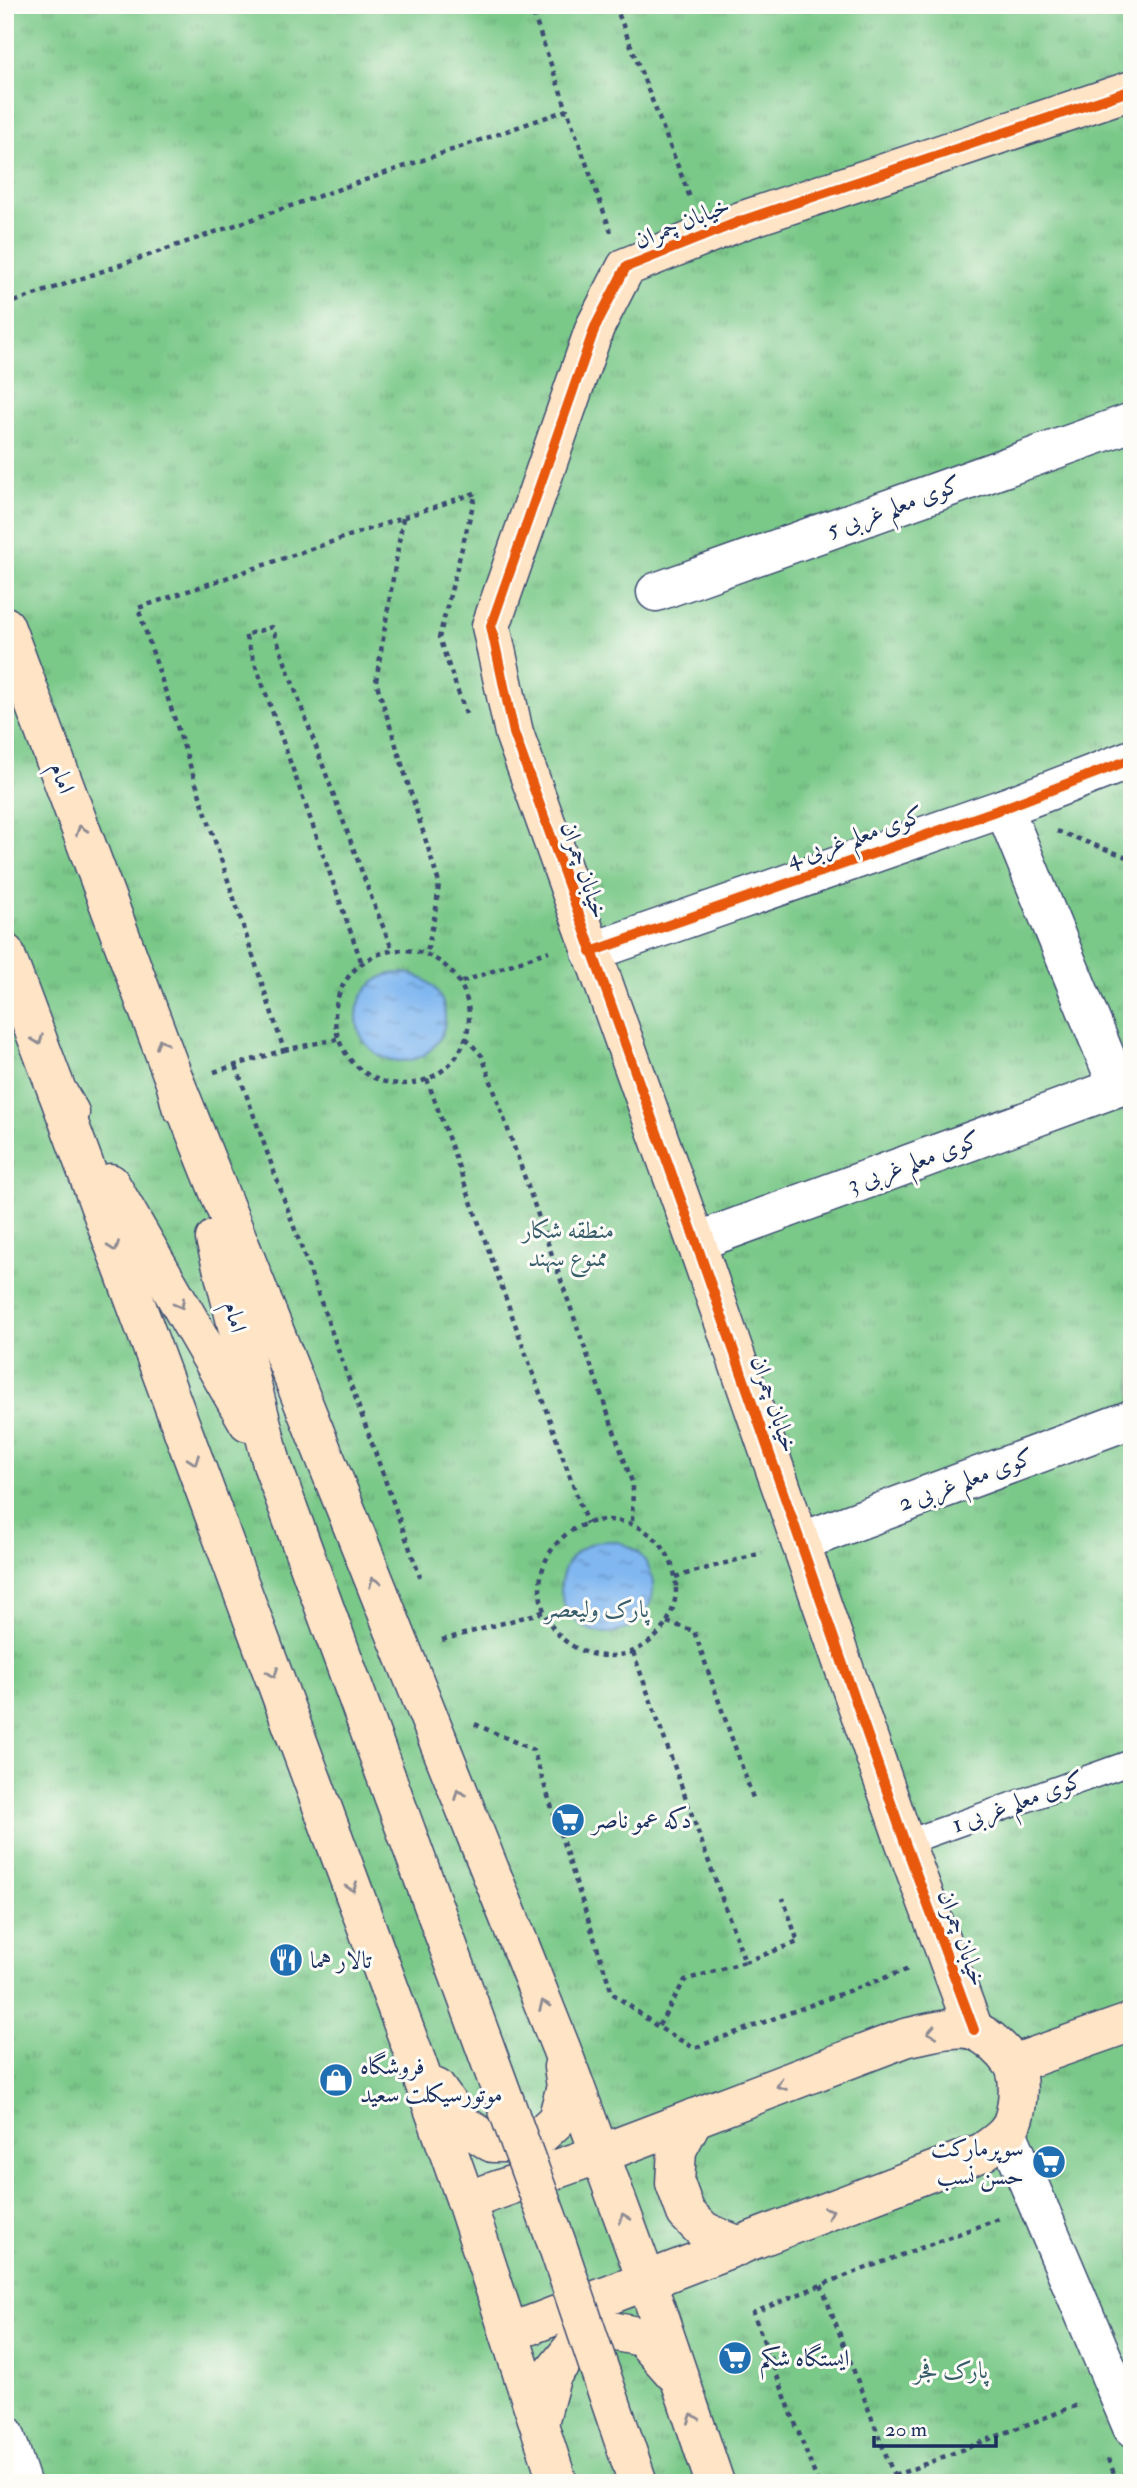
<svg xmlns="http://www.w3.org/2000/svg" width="1137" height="2488" font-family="'IM FELL Double Pica',Amiri,serif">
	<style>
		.park { fill: url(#park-tufts); stroke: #4a7c74; stroke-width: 2 }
		.water { fill: url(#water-ripples); stroke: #4e73a7; stroke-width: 2 }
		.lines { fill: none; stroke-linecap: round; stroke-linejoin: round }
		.lane-casing { stroke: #3c4c71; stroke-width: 27 }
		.street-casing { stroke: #3c4c71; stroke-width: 41 }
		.secondary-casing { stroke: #3c4c71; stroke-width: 41 }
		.path { stroke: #3c4c71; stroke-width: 4.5; stroke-dasharray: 5 5; stroke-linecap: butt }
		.lane { stroke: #fff; stroke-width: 24 }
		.street { stroke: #fff; stroke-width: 38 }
		.secondary { stroke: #ffe4c6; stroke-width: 38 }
		.secondary-bridge-casing { stroke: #3c4c71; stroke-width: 41; stroke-linecap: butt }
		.secondary-bridge { stroke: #ffe4c6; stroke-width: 38 }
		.cycleway-casing { stroke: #fdfcf7; stroke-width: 15 }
		.cycleway { stroke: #e8590c; stroke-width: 10 }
		.oneway { stroke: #8d8a92 }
		.labels { text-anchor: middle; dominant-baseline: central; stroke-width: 6; stroke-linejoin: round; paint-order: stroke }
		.street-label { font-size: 24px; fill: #1b2f5e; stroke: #fdfcf7 }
		.park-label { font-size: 24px; fill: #385d6b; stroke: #fdfcf7 }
		.poi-label { font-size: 24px; fill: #1b2f5e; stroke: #fdfcf7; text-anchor: start }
	</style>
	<defs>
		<pattern id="park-tufts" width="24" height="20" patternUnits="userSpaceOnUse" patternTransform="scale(1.75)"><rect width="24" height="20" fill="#7ac989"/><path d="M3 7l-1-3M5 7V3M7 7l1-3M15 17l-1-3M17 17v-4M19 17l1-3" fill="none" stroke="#63a473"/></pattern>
		<pattern id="water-ripples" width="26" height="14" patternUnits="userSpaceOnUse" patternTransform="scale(1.75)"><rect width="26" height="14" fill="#80b7f0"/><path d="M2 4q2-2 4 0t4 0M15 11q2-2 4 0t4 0" fill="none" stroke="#6895c6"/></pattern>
	</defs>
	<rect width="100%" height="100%" fill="#fdfcf7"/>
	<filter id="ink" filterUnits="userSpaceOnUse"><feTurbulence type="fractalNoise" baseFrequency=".0143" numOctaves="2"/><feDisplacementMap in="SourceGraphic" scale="14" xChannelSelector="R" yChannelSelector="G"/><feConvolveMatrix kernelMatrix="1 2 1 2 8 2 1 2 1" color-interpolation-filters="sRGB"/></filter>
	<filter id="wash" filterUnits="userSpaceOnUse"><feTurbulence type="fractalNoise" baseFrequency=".00686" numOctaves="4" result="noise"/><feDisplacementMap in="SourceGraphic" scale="28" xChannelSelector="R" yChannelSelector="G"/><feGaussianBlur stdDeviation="1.57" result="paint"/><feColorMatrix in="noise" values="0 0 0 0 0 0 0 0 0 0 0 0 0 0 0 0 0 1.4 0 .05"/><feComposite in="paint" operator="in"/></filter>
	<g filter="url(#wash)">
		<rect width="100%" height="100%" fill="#f9eddd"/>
		<rect class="park" x="5" y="5" width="1127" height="2478"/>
		<g class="water">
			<circle cx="401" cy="1017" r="44"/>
			<circle cx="607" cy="1587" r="46"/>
		</g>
	</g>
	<g filter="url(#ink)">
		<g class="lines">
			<g class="lane-casing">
				<polyline id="lane" points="905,1843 1132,1762"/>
			</g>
			<g class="street-casing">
				<g id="street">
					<polyline points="656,592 1132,422"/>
					<polyline points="1004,808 1118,1087"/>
					<polyline points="591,952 1004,808 1132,759"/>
					<polyline points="696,1242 1132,1082"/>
					<polyline points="800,1542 1132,1419"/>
					<polyline points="1007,2132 1132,2427"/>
					<polyline points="5,2434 21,2483"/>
				</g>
			</g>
			<g class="secondary-casing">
				<g id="secondary">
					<polyline points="5,626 175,1082 181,1106"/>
					<polyline points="5,953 57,1091 70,1113"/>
					<polyline points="175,1082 561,2048 647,2282 715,2483"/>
					<polyline points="57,1091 416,2060 466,2201 558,2483"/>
					<polyline points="110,1183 248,1422"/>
					<polyline points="215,1239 272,1464"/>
					<polyline points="974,2030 905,1843 696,1242 514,733 491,626 595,327 626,267 741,221 1132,90"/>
					<polyline points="1013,2064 1132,2022"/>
					<polyline points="436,2088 462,2124 492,2143 532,2143 557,2120 566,2086 563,2067"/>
					<polyline points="694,2118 677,2150 675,2183 686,2213 704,2231 739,2246"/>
					<path d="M466,2201L600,2154L905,2038C923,2034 958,2024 975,2031C988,2036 1004,2051 1012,2063C1022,2078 1018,2115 1008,2131C1002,2139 991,2146 983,2152L510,2333"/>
					<polyline points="539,2423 552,2374 575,2345 606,2330 642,2337 674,2373"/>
				</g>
			</g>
			<g class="path">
				<polyline points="530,5 567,110"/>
				<polyline points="615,5 691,200"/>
				<polyline points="5,305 567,110 611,232"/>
				<polyline points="403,518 376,681 439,883 436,909 427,952"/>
				<polyline points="466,714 439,638 476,493"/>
				<polyline points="1057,831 1132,859"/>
				<circle cx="402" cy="1017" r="67"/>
				<polyline points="361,961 245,635 272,627 373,902 393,951"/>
				<polyline points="462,982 549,951"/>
				<polyline points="466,1038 482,1056 633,1485 632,1525"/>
				<polyline points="284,1050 337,1039"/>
				<polyline points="236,1066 420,1577"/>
				<polyline points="214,1072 284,1050 138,608 475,493"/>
				<polyline points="427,1079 587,1524"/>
				<circle cx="608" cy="1588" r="68"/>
				<polyline points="675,1577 762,1553"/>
				<polyline points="667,1622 694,1631 753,1798"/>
				<polyline points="442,1640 543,1612"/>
				<polyline points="633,1652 745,1962 685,1980 658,2027"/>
				<polyline points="475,1724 533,1750 612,1993 658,2027 694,2048 911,1968"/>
				<polyline points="745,1962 798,1942 783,1898"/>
				<polyline points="821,2285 894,2476 874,2483"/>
				<polyline points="1108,2459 1118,2483"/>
				<polyline points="894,2476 1080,2404"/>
				<polyline points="818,2483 753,2313 821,2285 1001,2218"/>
			</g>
			<use href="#lane" class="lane"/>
			<use href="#street" class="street"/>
			<use href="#secondary" class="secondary"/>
			<g class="secondary-bridge-casing">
				<polyline id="secondary-bridge" points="272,1464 557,2244 638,2483"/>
			</g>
			<use href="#secondary-bridge" class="secondary-bridge"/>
			<g class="cycleway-casing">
				<g id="cycleway">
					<polyline points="591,952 1004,808 1132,759"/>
					<polyline points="974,2030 905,1843 696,1242 514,733 491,626 595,327 626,267 741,221 1132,90"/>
				</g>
			</g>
			<use href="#cycleway" class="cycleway"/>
		</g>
		<defs><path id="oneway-chevron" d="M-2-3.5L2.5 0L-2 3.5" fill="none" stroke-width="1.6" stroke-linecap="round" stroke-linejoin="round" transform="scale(1.75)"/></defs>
		<g class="oneway">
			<use href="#oneway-chevron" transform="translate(81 830) rotate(-110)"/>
			<use href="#oneway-chevron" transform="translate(38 1040) rotate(70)"/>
			<use href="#oneway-chevron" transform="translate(161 1043) rotate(-110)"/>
			<use href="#oneway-chevron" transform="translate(114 1247) rotate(70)"/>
			<use href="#oneway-chevron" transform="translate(180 1304) rotate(60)"/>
			<use href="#oneway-chevron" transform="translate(194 1460) rotate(70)"/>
			<use href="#oneway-chevron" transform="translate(374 1582) rotate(-112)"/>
			<use href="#oneway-chevron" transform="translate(273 1673) rotate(70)"/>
			<use href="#oneway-chevron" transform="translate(459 1794) rotate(-112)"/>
			<use href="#oneway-chevron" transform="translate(352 1887) rotate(70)"/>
			<use href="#oneway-chevron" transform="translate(544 2005) rotate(-112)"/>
			<use href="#oneway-chevron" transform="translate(932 2032) rotate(168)"/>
			<use href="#oneway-chevron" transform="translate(781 2085) rotate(159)"/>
			<use href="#oneway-chevron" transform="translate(829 2212) rotate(-21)"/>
			<use href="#oneway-chevron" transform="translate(624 2218) rotate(-110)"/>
			<use href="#oneway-chevron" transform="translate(693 2418) rotate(-109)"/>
		</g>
	</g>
	<defs>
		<g id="supermarket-disc" transform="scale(1.75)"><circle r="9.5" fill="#1f6fb2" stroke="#fdfcf7"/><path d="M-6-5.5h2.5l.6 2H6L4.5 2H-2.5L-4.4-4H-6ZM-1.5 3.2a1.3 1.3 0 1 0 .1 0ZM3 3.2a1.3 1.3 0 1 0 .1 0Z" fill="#fff"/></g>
		<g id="restaurant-disc" transform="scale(1.75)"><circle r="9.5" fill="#1f6fb2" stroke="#fdfcf7"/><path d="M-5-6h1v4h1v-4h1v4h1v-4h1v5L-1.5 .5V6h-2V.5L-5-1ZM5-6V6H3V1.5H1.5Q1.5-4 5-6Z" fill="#fff"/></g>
		<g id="shop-disc" transform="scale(1.75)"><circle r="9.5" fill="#1f6fb2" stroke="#fdfcf7"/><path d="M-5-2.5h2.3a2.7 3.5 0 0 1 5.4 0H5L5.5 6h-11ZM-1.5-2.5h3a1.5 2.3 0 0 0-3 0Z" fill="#fff"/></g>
	</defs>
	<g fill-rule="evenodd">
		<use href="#supermarket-disc" x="568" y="1820"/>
		<use href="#restaurant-disc" x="286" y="1960"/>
		<use href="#shop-disc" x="336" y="2080"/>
		<use href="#supermarket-disc" x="1049" y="2162"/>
		<use href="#supermarket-disc" x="735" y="2358"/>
	</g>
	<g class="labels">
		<g class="street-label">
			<text transform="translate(682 223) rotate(-22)">خیابان چمران</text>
			<text transform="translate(894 507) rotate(-20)">کوی معلم غربی 5</text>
			<text transform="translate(62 778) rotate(70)">امام</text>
			<text transform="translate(855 837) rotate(-19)">کوی معلم غربی 4</text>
			<text transform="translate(584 870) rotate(71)">خیابان چمران</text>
			<text transform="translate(914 1162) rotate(-20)">کوی معلم غربی 3</text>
			<text transform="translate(235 1317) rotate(76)">امام</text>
			<text transform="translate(774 1404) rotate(71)">خیابان چمران</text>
			<text transform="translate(966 1480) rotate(-20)">کوی معلم غربی 2</text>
			<text transform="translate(1018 1802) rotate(-20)">کوی معلم غربی 1</text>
			<text transform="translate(962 1938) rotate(70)">خیابان چمران</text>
		</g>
		<g class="park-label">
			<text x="568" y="1230">منطقه شکار<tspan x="568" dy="28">ممنوع سهند</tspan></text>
			<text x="597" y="1609">پارک ولیعصر</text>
			<text x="951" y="2370">پارک فجر</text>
		</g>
		<g class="poi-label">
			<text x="592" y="1820">دکه عمو ناصر</text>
			<text x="310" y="1960">تالار هما</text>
			<text x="360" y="2066">فروشگاه<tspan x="360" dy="28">موتورسیکلت سعید</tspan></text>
			<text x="1024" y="2148" text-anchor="end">سوپرمارکت<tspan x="1024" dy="28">حسن نسب</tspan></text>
			<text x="760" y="2358">ایستگاه شکم</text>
		</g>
	</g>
	<rect width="1137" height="2488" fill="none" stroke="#fdfcf7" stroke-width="28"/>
	<path d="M874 2436v10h122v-10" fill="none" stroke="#1b2f5e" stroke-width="3.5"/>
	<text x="885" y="2436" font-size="21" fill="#1b2f5e" stroke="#fdfcf7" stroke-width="5" paint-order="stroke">20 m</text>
</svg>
